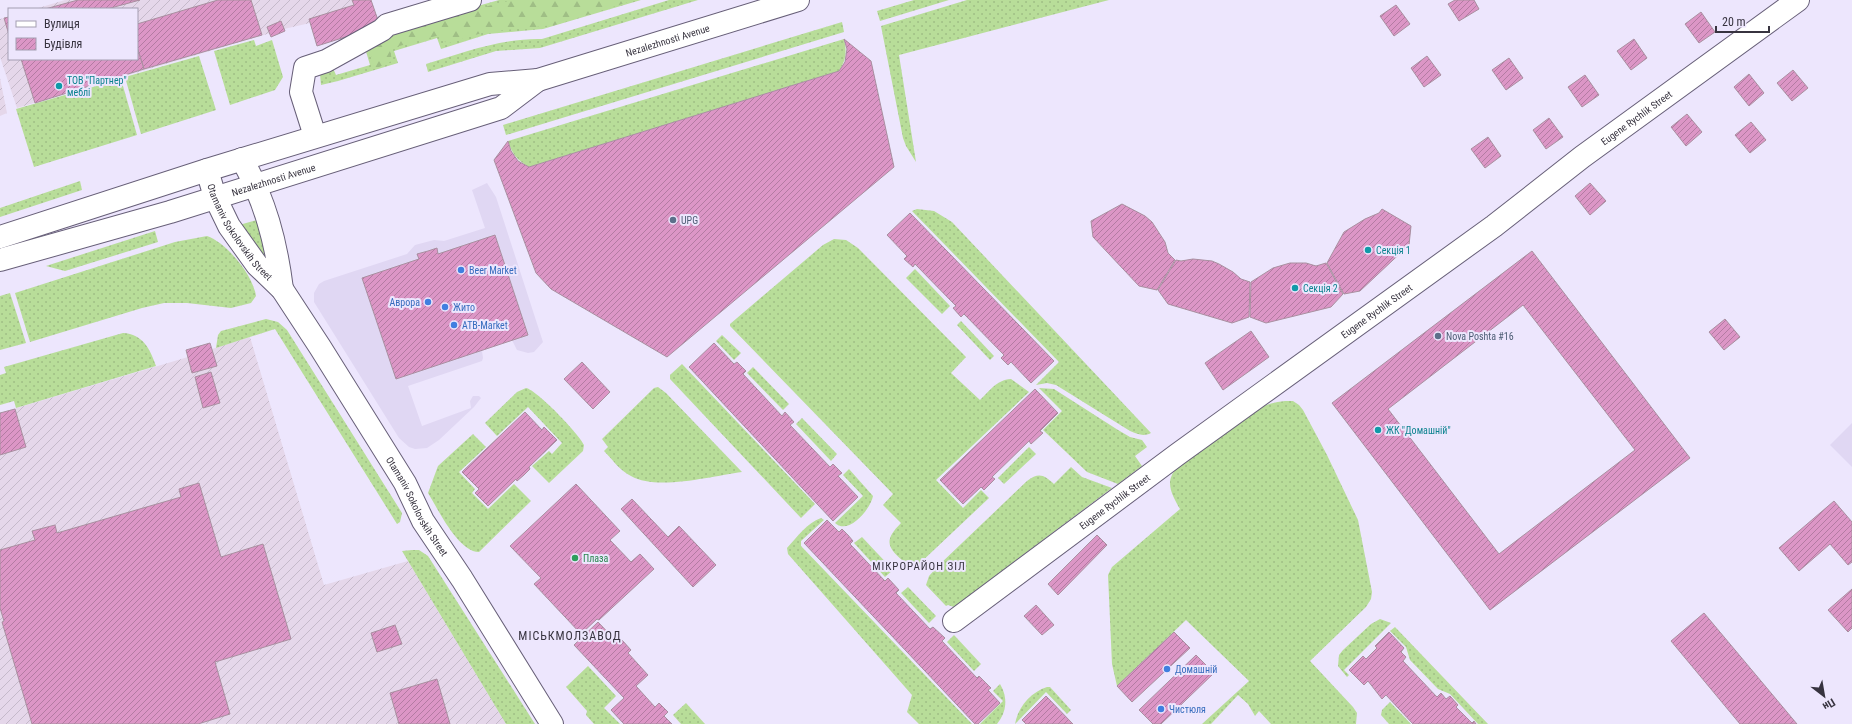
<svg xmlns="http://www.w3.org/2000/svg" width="1852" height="724" font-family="'Roboto Condensed',sans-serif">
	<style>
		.built { fill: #e0d7f3 }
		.industrial { fill: url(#industrial-furrows) }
		.grass { fill: url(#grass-dots) }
		.forest { fill: url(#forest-firs) }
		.building { fill: url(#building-hatch); stroke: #a98fa0; fill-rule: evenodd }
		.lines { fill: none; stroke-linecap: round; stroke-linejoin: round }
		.minor-casing { stroke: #675f78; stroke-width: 24 }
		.major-casing { stroke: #675f78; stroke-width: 24 }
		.minor { stroke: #fff; stroke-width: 22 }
		.major { stroke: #fff; stroke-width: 22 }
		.culture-dot { fill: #0f9aa8; stroke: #ede6fd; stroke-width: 1.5 }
		.service-dot { fill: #5c6f8a; stroke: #ede6fd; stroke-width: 1.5 }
		.shop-dot { fill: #3f7fe0; stroke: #ede6fd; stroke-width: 1.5 }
		.leisure-dot { fill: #2e9e5b; stroke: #ede6fd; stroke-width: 1.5 }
		.labels { text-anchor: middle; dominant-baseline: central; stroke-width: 4; stroke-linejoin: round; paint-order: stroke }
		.street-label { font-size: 10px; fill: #37333f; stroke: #ede6fd }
		.culture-label { font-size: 10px; fill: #0d838f; stroke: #ede6fd; text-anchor: start }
		.service-label { font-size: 10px; fill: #4e5e75; stroke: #ede6fd; text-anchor: start }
		.shop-label { font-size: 10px; fill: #366cbe; stroke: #ede6fd; text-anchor: start }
		.leisure-label { font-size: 10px; fill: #27864d; stroke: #ede6fd; text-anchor: start }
		.neighbourhood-label { font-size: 11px; letter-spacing: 1px; fill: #37333f; stroke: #ede6fd }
		.quarter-label { font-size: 12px; letter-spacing: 1px; fill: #37333f; stroke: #ede6fd }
	</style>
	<defs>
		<pattern id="industrial-furrows" width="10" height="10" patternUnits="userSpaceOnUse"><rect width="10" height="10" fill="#e5d7ea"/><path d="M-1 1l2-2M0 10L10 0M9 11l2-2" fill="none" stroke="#c5b9ca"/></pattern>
		<pattern id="grass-dots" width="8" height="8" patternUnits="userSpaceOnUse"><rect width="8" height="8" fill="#b8dd99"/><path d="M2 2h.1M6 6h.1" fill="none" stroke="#9fbe85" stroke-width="1.8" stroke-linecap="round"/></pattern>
		<pattern id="forest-firs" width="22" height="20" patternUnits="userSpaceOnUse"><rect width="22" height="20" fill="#b8dd99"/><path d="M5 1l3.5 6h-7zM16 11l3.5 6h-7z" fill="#9fbe85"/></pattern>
		<pattern id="building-hatch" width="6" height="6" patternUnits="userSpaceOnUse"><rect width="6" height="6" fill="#dc96c6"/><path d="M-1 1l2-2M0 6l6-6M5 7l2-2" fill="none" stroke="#b37ba2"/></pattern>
	</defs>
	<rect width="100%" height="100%" fill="#ede6fd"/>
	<g class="built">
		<polygon points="487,183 496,197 543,342 534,352 528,353 517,350 512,340 494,346 482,351 483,358 482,361 408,386 422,426 471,408 470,401 473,396 479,396 481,398 474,407 439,440 427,448 415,449 409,447 399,438 314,302 314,293 319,284 324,281 407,254 415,245 434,240 444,241 485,228 472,190"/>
		<polygon points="1852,423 1852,467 1830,445"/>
	</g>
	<g class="industrial">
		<polygon points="65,0 371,0 380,26 317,46 310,23 284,29 17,108 0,57 0,19 9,17 9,59 137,59 137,9 35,9"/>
		<polygon points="0,78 7,113 0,116"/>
		<polygon points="250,337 324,585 408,561 506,724 0,724 0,413 188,357 186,350 210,343 212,349"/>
	</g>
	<g class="grass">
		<polygon points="499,0 641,0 543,29 488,34 441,49 437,38 394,51 398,63 338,81 321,85 320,74 332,66 336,75 370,65 365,48 428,20"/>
		<path d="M669,0H698L540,48L496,51L428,72L426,64C464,52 502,38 542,39Z"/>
		<polygon points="914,0 949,0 880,21 877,11"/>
		<polygon points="967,0 1109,0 899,55 916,162 906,146 903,138 881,26"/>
		<polygon points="842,22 844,32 506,135 503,125"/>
		<path d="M844,39C847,52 846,60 839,71L529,167C517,160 512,154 508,141Z"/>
		<polygon points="254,40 256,46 272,40 283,77 275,90 230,105 214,51"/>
		<polygon points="199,56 216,110 141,134 125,77"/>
		<polygon points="121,79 137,135 34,167 16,109"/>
		<polygon points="80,181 82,190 0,217 0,208"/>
		<path d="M917,209L934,211L952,222L1151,433C1143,437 1138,434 1130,431L1056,385L1047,383L1036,385L1059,362L912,211Z"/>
		<polygon points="257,220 271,268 239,225"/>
		<polygon points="155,231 158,242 65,271 46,266"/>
		<path d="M207,236C227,243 253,275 256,296L251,303L231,308L187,303H164L142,308L30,342L15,293L175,242Z"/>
		<path d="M834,239L846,240L858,248L966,357L951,373L980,400C990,391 996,380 1011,379L1029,392L936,480L963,508L981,490L989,498L918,565H908C888,549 882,542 901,523L883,505L893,494L730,326V324L823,245Z"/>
		<polygon points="915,269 950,306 942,314 906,278"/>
		<polygon points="10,293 26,343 0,350 0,296"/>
		<polygon points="266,319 278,322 287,330 402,513 400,522 397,524 275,329 216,348 218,335 221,331"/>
		<polygon points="961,321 994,356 990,360 957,325"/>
		<path d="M123,333C143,334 150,349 156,366L16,408L14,401L0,405V375L6,373L4,367Z"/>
		<polygon points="722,335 741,353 734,360 716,341"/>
		<polygon points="682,364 815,504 801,518 670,379 670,375"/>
		<polygon points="753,367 789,404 783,410 747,373"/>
		<path d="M658,387L666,393L742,472C712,476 657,491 631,476C620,471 612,459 604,451L608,447L602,439L654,388Z"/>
		<path d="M526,388C537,390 580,435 584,445L583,451L549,483L532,466L549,451L552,454L562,443L528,407L497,436L485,423L517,392Z"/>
		<polygon points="1039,388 1054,389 1118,430 1130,437 1142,440 1147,447 1135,456 1142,466 1118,484 1087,472 1043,430 1062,411"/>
		<path d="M1285,401H1293L1299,405L1303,410L1327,455L1358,520L1372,592L1371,599L1366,607L1310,661L1353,707L1357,713L1356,724H1271L1259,711L1255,716L1248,704L1238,695L1211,724H1202L1249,681L1186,620L1117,686L1112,664L1108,575L1112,567L1180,509C1175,500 1166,486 1172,475C1179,461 1237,420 1253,411C1263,405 1274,402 1285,401Z"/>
		<polygon points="802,418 837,454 831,461 796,424"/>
		<path d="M473,434L486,447L459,472L475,489L472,493L488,509L514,484L531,501L479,552C458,552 438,509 428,493L438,466Z"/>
		<polygon points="1029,447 1036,454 1004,484 998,478"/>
		<path d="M1071,467L1082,477L1112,488L954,607L948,605L946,606L926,585L929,576L939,565L1027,481C1039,472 1044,475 1054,484Z"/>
		<path d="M849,469L873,496C871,508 849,536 835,523L863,496L843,475Z"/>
		<path d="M821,518L824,520L801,541V546L972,724H919L907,712L912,695L788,554L787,548C797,537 807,523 821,518Z"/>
		<polygon points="862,537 893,570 885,577 854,543"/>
		<polygon points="412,550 419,550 428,556 535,724 506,724 402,551"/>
		<polygon points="908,587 936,616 929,623 901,593"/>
		<polygon points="1380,619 1391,623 1344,670 1349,675 1347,677 1338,666 1339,655 1343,650 1371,624"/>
		<polygon points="1395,627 1488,724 1478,724 1450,694 1438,689 1410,660 1406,647 1390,631"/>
		<polygon points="954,635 981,664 974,671 947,642"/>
		<polygon points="588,666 616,696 604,708 620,724 594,724 586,715 587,711 566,687"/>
		<path d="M1000,684C1008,697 1007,712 997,724H980L1003,701L993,691Z"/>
		<path d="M1047,687H1050L1071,710L1067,714L1046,692L1015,724C1018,707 1031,692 1047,687Z"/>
		<polygon points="1390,702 1411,724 1389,724 1381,715 1382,710"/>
		<polygon points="686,703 705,724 681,724 673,715"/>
	</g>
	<polygon class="forest" points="635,0 555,25 485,32 449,43 445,42 439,36 436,36 392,48 390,50 392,61 377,68 371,68 372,61 370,48 384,37 495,4 509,1 527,0"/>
	<g class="building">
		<polygon points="78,0 140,0 107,9 45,9"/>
		<polygon points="218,0 251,0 262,35 144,69 137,47 137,24"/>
		<polygon points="352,0 371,0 380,26 317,46 309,19 354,5"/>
		<polygon points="1455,0 1474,0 1479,9 1459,21 1448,4"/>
		<polygon points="1396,5 1410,24 1394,36 1380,16"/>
		<polygon points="1701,12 1715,32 1699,43 1685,24"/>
		<polygon points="9,17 9,35 4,18"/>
		<polygon points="281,21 285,31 271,37 267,27"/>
		<polygon points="844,39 871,61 894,167 667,357 551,289 536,273 494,160 508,141 511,151 518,161 529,167 839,71 845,62 847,49"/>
		<polygon points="1634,39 1647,58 1631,70 1617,51"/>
		<polygon points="137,47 144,69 35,103 21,59 137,59"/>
		<polygon points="1427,56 1441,75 1424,87 1411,68"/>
		<polygon points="1509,58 1523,78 1506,90 1492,70"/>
		<polygon points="1793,70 1808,88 1792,101 1777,83"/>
		<polygon points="1749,74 1764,93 1749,106 1734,87"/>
		<polygon points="1585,75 1599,95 1582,107 1568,87"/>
		<polygon points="1687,114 1702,132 1686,146 1671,127"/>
		<polygon points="1549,118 1563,137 1546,149 1533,130"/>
		<polygon points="1751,122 1766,140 1750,153 1735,135"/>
		<polygon points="1488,137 1501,156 1485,168 1471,149"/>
		<polygon points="1590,183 1606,201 1590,215 1575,196"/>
		<polygon points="1122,204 1145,216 1152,222 1165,242 1168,253 1175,260 1157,290 1139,286 1093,237 1091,221"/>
		<polygon points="1382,209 1411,226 1409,245 1360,291 1344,294 1327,263 1344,232 1365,219 1379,213"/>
		<polygon points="910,213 1054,361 1031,383 1011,362 1008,365 1001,358 1004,355 964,314 961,317 953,308 956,306 915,264 913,267 904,259 907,256 887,235"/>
		<polygon points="495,235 528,335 396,379 362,278 419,259 417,254 428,251 437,248 438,254"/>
		<path d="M1532,251L1690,458L1490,610L1332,403ZM1523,305L1635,450L1499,554L1388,409Z"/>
		<polygon points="1193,259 1212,261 1219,264 1233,272 1241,279 1250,282 1249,317 1232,323 1168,304 1158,290 1176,260 1181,261"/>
		<polygon points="1290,263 1306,263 1316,266 1326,263 1343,294 1331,307 1266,323 1250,317 1251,282 1273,268"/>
		<polygon points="1725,319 1740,337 1724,350 1709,332"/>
		<polygon points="1251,331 1269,357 1223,390 1205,363"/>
		<polygon points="210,343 217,366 192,373 186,350"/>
		<polygon points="714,343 734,364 737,362 746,371 743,374 782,416 785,412 794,422 790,425 830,467 833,464 842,473 838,476 858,497 833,521 689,367"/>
		<polygon points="582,362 610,392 593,409 564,379"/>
		<polygon points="211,372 220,403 203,408 195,377"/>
		<polygon points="1035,389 1058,413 1040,431 1043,433 1031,444 1029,441 992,477 995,479 984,490 981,487 963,504 940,480"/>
		<polygon points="15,409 26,447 0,455 0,413"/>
		<polygon points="525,412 542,430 544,427 557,440 529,467 530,469 524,475 517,481 516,479 488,506 475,493 479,489 462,472"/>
		<polygon points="199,483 221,557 263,544 291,639 215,662 230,714 198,724 32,724 2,622 4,621 0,608 0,550 35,540 32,531 55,525 57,533 181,497 179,489"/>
		<polygon points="576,484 620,531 610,540 631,562 640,554 654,569 599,620 597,619 581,634 534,584 541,578 510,546"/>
		<polygon points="632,499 668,537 679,526 716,565 693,587 621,509"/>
		<polygon points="1834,501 1852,522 1852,562 1848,565 1830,544 1799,571 1779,548"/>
		<polygon points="827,520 839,532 842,529 848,535 853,541 850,544 885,581 888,578 899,590 896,593 930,629 933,627 945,638 942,641 977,678 979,676 991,688 988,690 1000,703 978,724 975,724 804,543"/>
		<polygon points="1097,535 1107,545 1058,595 1048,584"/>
		<polygon points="1852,589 1852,628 1848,632 1828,610"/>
		<polygon points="1036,605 1054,625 1042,635 1024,616"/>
		<polygon points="1704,613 1797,724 1740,724 1671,641"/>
		<polygon points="598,622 619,644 622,640 631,650 628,653 648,675 636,686 655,707 659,703 668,712 664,716 672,724 624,724 611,710 624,698 574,645"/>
		<polygon points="395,625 402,644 377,652 371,633"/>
		<polygon points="1174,632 1190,648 1132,702 1117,686"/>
		<polygon points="1389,632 1404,648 1401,652 1406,657 1403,661 1437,697 1441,693 1446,699 1450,696 1458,705 1456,707 1472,723 1474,721 1476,724 1413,724 1386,695 1382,699 1368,681 1364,685 1349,670 1363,656 1366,659 1377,648 1375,646"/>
		<polygon points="1196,655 1214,673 1161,724 1153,724 1139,710"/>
		<polygon points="437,679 450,724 399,724 390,693"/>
		<polygon points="1046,696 1071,722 1073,724 1026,724 1022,720"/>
	</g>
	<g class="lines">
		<g class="minor-casing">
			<g id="minor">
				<polyline points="315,136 301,92 305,68 326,61 382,30 387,25 470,0"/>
				<path d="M242,159C265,201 276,241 282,289"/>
				<path id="s1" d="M207,170L215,197L229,226L257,265L282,289L320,347L405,483L423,521L462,579L552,724"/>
				<path id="s2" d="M954,621L1178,454L1494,226L1582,157L1798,0"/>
			</g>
		</g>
		<g class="major-casing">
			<g id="major">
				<path id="s3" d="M0,237L207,170L490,84L538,80L798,0"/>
				<path id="s4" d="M0,260L170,212L501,108L538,80"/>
			</g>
		</g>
		<use href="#minor" class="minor"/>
		<use href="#major" class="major"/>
	</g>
	<g class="culture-dot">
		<circle cx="59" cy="86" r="4"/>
		<circle cx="1368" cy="250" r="4"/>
		<circle cx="1295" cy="288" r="4"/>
		<circle cx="1378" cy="430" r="4"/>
	</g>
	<g class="service-dot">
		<circle cx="673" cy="220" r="4"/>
		<circle cx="1438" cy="336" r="4"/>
	</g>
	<g class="shop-dot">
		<circle cx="461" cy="270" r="4"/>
		<circle cx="428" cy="302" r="4"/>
		<circle cx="445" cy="307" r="4"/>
		<circle cx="454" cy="325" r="4"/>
		<circle cx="1167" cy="669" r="4"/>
		<circle cx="1161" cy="709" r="4"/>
	</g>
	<circle class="leisure-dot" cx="575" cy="558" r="4"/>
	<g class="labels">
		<g class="street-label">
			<text stroke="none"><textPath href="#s3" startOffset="697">Nezalezhnosti Avenue</textPath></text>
			<text stroke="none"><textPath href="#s2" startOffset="848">Eugene Rychlik Street</textPath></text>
			<text stroke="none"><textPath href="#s4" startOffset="285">Nezalezhnosti Avenue</textPath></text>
			<text stroke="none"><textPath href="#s1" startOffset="71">Otamaniv Sokolovskih Street</textPath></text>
			<text stroke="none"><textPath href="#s2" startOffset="524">Eugene Rychlik Street</textPath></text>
			<text stroke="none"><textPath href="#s2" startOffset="200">Eugene Rychlik Street</textPath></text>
			<text stroke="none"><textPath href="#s1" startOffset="399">Otamaniv Sokolovskih Street</textPath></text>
		</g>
		<g class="culture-label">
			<text x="67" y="80">ТОВ "Партнер"<tspan x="67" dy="12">меблі</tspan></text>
			<text x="1376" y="250">Секція 1</text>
			<text x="1303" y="288">Секція 2</text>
			<text x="1386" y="430">ЖК "Домашній"</text>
		</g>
		<g class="service-label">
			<text x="681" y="220">UPG</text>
			<text x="1446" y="336">Nova Poshta #16</text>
		</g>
		<g class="shop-label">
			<text x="469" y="270">Beer Market</text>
			<text x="420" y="302" text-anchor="end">Аврора</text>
			<text x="453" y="307">Жито</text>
			<text x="462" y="325">ATB-Market</text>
			<text x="1175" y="669">Домашній</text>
			<text x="1169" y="709">Чистюля</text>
		</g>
		<g class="leisure-label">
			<text x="583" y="558">Плаза</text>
		</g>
		<g class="neighbourhood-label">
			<text x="919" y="566">МІКРОРАЙОН ЗІЛ</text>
		</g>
		<g class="quarter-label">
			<text x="570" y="636">МІСЬКМОЛЗАВОД</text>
		</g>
	</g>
	<rect x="8" y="8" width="130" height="52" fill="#ede6fd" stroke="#a49eb1"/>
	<rect x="16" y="21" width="20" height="6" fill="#ffffff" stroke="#a49eb1"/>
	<text x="44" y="28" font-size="12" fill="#37333f">Вулиця</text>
	<rect x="16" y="38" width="20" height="12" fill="url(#building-hatch)" stroke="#a49eb1"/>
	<text x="44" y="48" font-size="12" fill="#37333f">Будівля</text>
	<g transform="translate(1824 696) rotate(149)" stroke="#ede6fd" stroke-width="3" paint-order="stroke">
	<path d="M0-3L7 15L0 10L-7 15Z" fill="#37333f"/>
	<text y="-6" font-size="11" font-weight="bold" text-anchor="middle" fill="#37333f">Пн</text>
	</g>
	<path d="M1716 26v6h53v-6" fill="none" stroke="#37333f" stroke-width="2"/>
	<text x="1722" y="26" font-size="12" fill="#37333f" stroke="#ede6fd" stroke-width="3" paint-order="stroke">20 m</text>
</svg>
